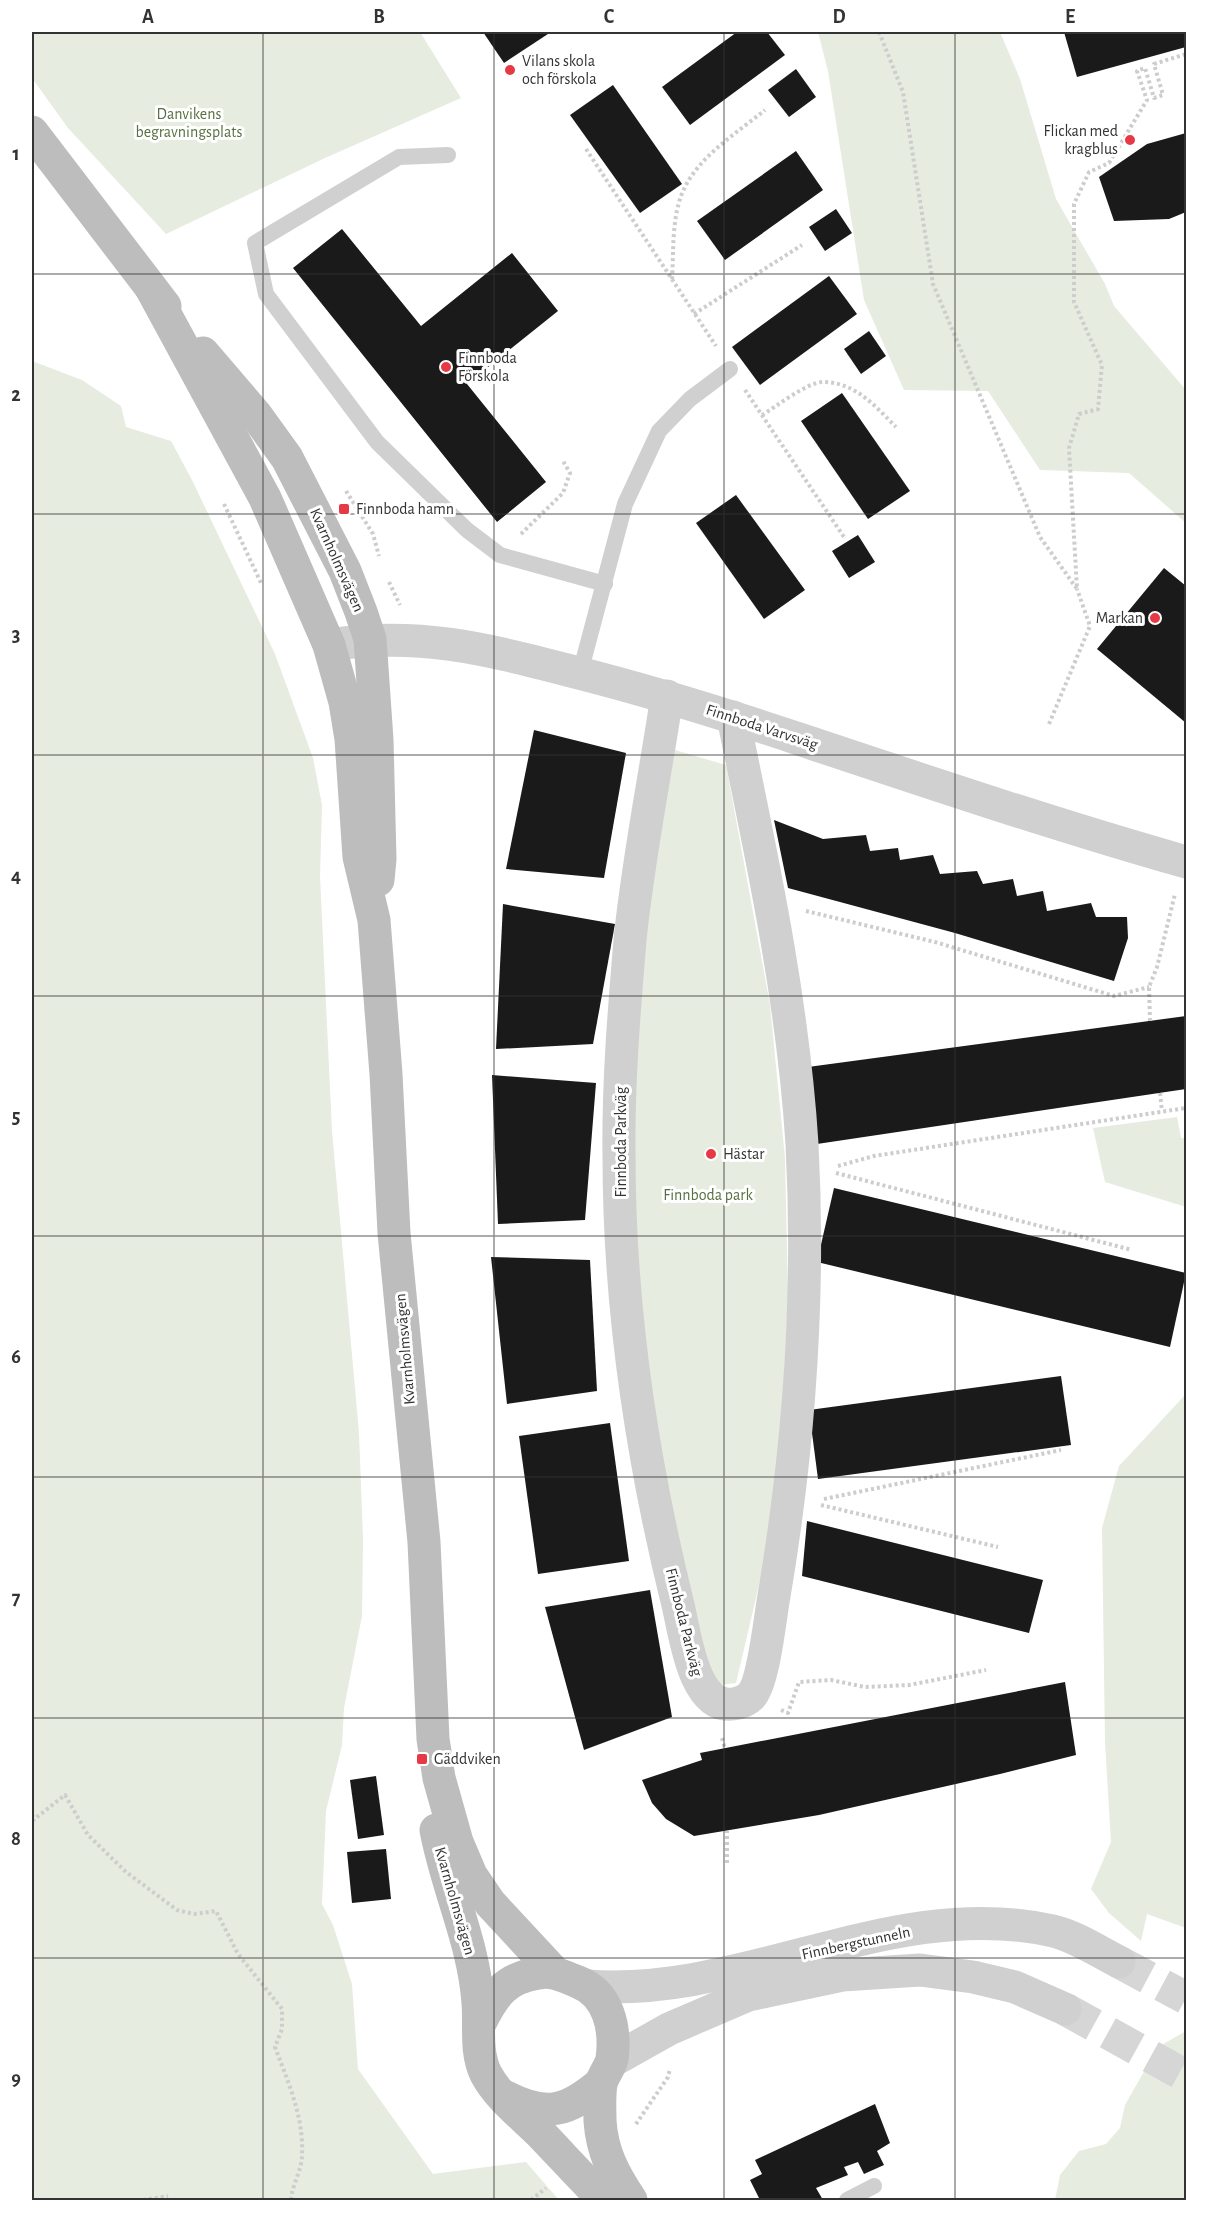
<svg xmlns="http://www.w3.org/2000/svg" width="1218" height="2232" font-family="'Alegreya Sans',sans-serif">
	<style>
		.green { fill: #e6ecdf }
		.building { fill: #1a1a1a }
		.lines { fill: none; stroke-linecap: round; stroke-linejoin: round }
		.street-tunnel { stroke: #d6d6d6; stroke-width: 33; stroke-dasharray: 33 16; stroke-linecap: butt }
		.path { stroke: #cdcdcd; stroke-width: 4; stroke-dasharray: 3 3; stroke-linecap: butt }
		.lane { stroke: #d0d0d0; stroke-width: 16 }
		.street { stroke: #d0d0d0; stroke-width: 33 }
		.secondary { stroke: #bdbdbd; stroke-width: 33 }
		.grid { fill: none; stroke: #333; stroke-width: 1.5; stroke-opacity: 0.55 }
		.poi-dot { fill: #e63946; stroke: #fff; stroke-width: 2 }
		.labels { text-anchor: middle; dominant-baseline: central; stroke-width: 6; stroke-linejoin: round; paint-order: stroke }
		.poi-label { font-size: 16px; fill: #333; stroke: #fff; text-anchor: start }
		.park-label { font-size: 16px; fill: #56703f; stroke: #fff }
		.street-label { font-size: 16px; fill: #333; stroke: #fff }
		.neatline { fill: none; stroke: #333; stroke-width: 2 }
		.grid-label { font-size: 20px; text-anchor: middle; font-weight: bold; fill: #333 }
	</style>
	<rect width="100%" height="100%" fill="#fff"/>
	<g class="green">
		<polygon points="32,32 420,32 461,98 325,158 166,234 68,128 32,78"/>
		<polygon points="818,32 1000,32 1020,79 1056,199 1105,284 1114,306 1186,390 1186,523 1129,473 1040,470 988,391 904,390 864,300 828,71"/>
		<polygon points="32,361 82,380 121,406 126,427 171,441 192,480 275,654 313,758 322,805 320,876 332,1131 359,1433 363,1539 362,1616 344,1708 342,1745 326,1811 322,1904 333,1925 352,1984 358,2069 433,2174 526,2162 559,2200 32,2200"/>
		<polygon points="675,750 726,765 770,1005 785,1158 788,1297 781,1432 767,1551 736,1683 711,1686 647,1394 630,1187 632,1027 649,893"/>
		<polygon points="1177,1117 1181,1138 1186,1138 1186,1207 1105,1182 1093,1128"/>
		<polygon points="1186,1394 1186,1928 1147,1914 1141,1941 1109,1913 1091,1889 1111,1842 1105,1742 1102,1528 1119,1466"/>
		<polygon points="1186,2031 1186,2200 1055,2200 1060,2175 1079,2151 1106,2144 1120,2128 1125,2105 1158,2047"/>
	</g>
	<g class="building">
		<polygon points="483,32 551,32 504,63"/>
		<polygon points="737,32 767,32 785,55 690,125 662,87"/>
		<polygon points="1064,32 1186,32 1186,47 1077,77"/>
		<polygon points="796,69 816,97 789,117 768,90"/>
		<polygon points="613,85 682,184 640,213 570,115"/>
		<polygon points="1186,133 1186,212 1169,219 1114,221 1099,177 1147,144"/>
		<polygon points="796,151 823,190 725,260 697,221"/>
		<polygon points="836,209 852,233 825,251 809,227"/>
		<polygon points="342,229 421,326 512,253 558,311 467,384 546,482 497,522 293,268"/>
		<polygon points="829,276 857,314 760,385 732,347"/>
		<polygon points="869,331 886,356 861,374 844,349"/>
		<polygon points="842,393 910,491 868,519 801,421"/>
		<polygon points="736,495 805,590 764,619 696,523"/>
		<polygon points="858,535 875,562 849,578 832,551"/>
		<polygon points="1164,568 1186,586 1186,723 1097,649"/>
		<polygon points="534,730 626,753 604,878 506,869"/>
		<polygon points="774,820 823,839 866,835 870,851 898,848 900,860 933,855 940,874 977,871 983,884 1013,879 1017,896 1043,891 1047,911 1091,903 1096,917 1127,917 1128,938 1114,981 955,933 788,888"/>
		<polygon points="503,904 615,924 593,1044 496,1049"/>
		<polygon points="1186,1016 1186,1089 817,1144 808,1067"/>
		<polygon points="492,1075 596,1083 585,1220 498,1224"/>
		<polygon points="834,1188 1186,1273 1170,1347 817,1262"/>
		<polygon points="491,1257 590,1260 597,1391 507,1404"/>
		<polygon points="1061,1376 1071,1445 818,1479 809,1410"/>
		<polygon points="610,1423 629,1561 538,1574 519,1436"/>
		<polygon points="807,1521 1043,1580 1029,1633 802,1576"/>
		<polygon points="650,1590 672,1717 584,1750 545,1607"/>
		<polygon points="1065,1682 1076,1755 1000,1774 819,1815 694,1836 666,1819 652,1803 642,1780 702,1760 700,1753"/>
		<polygon points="376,1776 384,1835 358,1839 350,1780"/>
		<polygon points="386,1849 391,1899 352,1903 347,1852"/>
		<polygon points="875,2104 890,2143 877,2151 884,2165 864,2174 858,2162 844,2167 848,2175 816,2188 823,2200 770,2200 769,2198 760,2200 750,2180 762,2174 755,2160"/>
	</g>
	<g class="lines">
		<g class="street-tunnel">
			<polyline points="1119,1962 1186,1998"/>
			<polyline points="1065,2009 1186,2076"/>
		</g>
		<g class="path">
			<polyline points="879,32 903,92 933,284 1040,537 1077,589 1069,448 1079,414 1098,409 1102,365 1074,302 1074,204 1089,172 1109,163 1147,100 1137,71 1145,68 1154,98 1163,95 1154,64 1186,54"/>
			<polyline points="586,149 716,346"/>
			<path d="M672,279C674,250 671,214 685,187C701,155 738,132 765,110"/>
			<polyline points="694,314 802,245"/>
			<polyline points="745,390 844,537"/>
			<path d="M762,415C776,407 807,382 823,382C855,382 875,406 896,427"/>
			<polyline points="346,491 373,534 379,556"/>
			<polyline points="224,504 262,585"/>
			<polyline points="521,534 563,493 570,473 563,461"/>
			<polyline points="389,582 400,605"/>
			<polyline points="1049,724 1090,626 1077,589"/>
			<polyline points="806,911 935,942 1114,996 1149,987"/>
			<polyline points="1150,1021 1149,987 1157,967 1175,894"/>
			<polyline points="1160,1093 1162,1111"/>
			<polyline points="838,1166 874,1156 1186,1108"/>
			<polyline points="836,1173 1132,1250"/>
			<polyline points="824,1499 1061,1450"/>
			<polyline points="821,1505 998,1547"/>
			<polyline points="781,1710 788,1713 799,1682 831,1680 865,1687 909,1685 986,1670"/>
			<polyline points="722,1738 725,1749"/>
			<polyline points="32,1814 34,1821"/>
			<path d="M32,1821L65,1795L88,1835L126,1872L177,1910L194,1914L216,1911L238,1954L282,2009V2029L275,2047C288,2082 304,2117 302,2155C302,2170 292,2185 291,2200"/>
			<polyline points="727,1863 727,1831"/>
			<polyline points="636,2124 668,2077 670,2069"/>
			<polyline points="143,2200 168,2196"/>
			<polyline points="531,2200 546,2188"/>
		</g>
		<g class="lane">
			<polyline points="448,155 399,157 255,243 266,294 377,442 467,530 500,555 605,584"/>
			<polyline points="580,673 625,504 659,431 690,399 730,369"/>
			<polyline points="847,2200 874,2186"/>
		</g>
		<g class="street">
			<path d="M329,645C417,631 486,649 571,671C650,691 728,715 805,741C931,783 1059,826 1186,862"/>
			<path d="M667,696C655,777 638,859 630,940C624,1012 618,1084 619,1156C619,1306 642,1460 678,1605C685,1633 693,1709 733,1704C740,1703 746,1701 751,1696C764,1682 770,1617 774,1596C799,1448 810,1295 802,1144C793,1000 762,858 733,717"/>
			<path d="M587,1986C745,1998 895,1895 1053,1931C1075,1936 1099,1952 1119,1962"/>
			<polyline points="612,2061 669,2029 748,1995 842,1975 920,1970 973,1977 1015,1987 1065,2009"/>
		</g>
		<g class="secondary">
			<polyline points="32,132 165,306"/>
			<polyline points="151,288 265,498 329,645 345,702 351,739 359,857 374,920 386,1074 394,1233 424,1542 433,1739 439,1778 457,1842 471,1875 490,1903 555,1973"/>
			<polyline points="203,353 256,415 287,458 345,571 361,612 370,639 377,740 380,859 378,880"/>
			<path d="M436,1830C447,1889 474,1943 478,2003C480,2026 475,2052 486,2074C498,2097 523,2116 541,2134C562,2156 583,2179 604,2200"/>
			<path d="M480,2023C494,1995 505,1978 539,1973C553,1970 565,1977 578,1982C609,1994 616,2029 612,2059C610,2068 603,2075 601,2084C599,2095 600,2109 600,2121C602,2152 614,2175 631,2200"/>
			<path d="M506,2097C547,2118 568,2111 601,2083"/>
		</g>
	</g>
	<path class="grid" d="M263,32V2200M494,32V2200M724,32V2200M955,32V2200M32,274H1186M32,514H1186M32,755H1186M32,996H1186M32,1236H1186M32,1477H1186M32,1718H1186M32,1958H1186"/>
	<g class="poi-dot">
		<circle cx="510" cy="70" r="6"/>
		<circle cx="1130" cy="140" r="6"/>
		<circle cx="446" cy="367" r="6"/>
		<rect x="338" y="503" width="12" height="12" rx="3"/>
		<circle cx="1155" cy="618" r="6"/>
		<circle cx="711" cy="1154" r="6"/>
		<rect x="416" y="1753" width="12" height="12" rx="3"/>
	</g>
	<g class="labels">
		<g class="poi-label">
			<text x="522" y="61">Vilans skola<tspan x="522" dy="18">och förskola</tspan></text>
			<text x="1118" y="131" text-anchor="end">Flickan med<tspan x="1118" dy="18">kragblus</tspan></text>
			<text x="458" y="358">Finnboda<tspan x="458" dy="18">Förskola</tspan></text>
			<text x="356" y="509">Finnboda hamn</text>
			<text x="1143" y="618" text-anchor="end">Markan</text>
			<text x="723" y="1154">Hästar</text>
			<text x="434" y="1759">Gäddviken</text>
		</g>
		<g class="park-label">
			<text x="189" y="114">Danvikens<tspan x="189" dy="18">begravningsplats</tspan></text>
			<text x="708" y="1195">Finnboda park</text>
		</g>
		<g class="street-label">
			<text transform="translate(337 560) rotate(66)">Kvarnholmsvägen</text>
			<text transform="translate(762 727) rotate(18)">Finnboda Varvsväg</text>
			<text transform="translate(621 1142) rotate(-90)">Finnboda Parkväg</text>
			<text transform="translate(405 1349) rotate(-95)">Kvarnholmsvägen</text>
			<text transform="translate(684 1622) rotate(76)">Finnboda Parkväg</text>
			<text transform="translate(455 1901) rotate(74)">Kvarnholmsvägen</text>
			<text transform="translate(856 1943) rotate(-12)">Finnbergstunneln</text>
		</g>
	</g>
	<rect width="1218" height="2232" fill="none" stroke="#ffffff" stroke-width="66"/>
	<rect x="33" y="33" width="1152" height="2166" class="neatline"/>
	<g class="grid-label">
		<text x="148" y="23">A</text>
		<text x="379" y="23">B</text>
		<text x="609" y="23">C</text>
		<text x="839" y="23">D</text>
		<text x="1070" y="23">E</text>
		<text x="16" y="160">1</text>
		<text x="16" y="401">2</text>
		<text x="16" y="641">3</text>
		<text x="16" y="882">4</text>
		<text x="16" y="1123">5</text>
		<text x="16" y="1363">6</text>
		<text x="16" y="1604">7</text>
		<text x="16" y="1845">8</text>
		<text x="16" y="2085">9</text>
	</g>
</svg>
